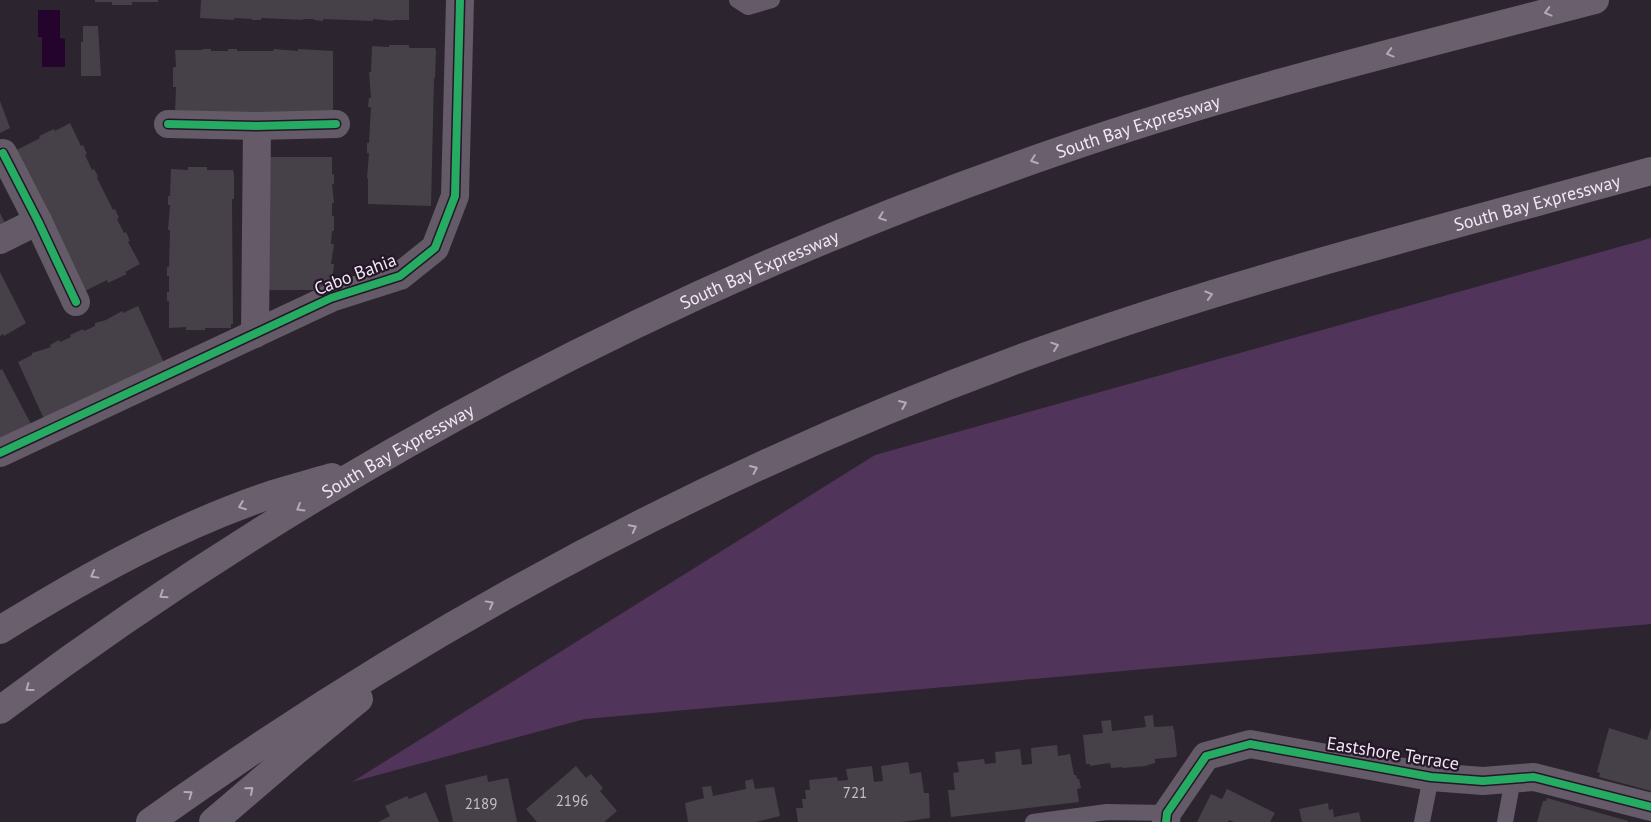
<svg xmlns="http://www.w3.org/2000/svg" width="1651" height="822" font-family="'PT Sans',sans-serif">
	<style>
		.green { fill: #51345a }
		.water { fill: #24032d }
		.building { fill: #464048 }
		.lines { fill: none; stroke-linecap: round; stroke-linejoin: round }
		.service { stroke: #645a68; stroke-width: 16 }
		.minor { stroke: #645a68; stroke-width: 28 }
		.motorway { stroke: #6a606d; stroke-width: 28 }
		.cycleway-casing { stroke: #241728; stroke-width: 11 }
		.cycleway { stroke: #26ab63; stroke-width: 8 }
		.oneway { stroke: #b4abb7 }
		.labels { text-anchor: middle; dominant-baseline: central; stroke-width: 4.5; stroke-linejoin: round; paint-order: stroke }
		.number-label { font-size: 15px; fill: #c6bec9 }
		.street-label { font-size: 18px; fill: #f1e8f4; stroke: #241728 }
	</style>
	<rect width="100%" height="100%" fill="#2c242e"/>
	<polygon class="green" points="1651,238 1651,624 585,719 352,782 875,455"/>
	<polygon class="water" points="38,10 60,10 60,38 65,39 65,67 42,67 42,37 38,37"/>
	<g class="building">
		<polygon points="95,0 158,0 158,2 132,2 132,5 112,5 112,2 95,2"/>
		<polygon points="201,0 409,0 409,20 393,20 393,21 373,19 373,21 323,19 323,21 314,20 314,19 303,19 303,20 261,18 261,20 252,20 252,19 234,18 234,20 200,18"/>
		<polygon points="83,26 98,26 101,76 81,76 81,42 83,42"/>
		<polygon points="389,45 409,45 409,48 435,48 436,51 435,78 434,78 431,206 368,204 368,178 367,178 369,153 367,153 367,143 369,143 371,107 368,107 369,98 371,98 369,72 371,72 372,46 389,47"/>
		<polygon points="202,49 211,49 211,51 228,51 228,49 237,49 237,51 273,51 274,49 298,51 298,49 333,51 333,114 175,113 176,87 173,87 173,67 176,67 175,50 202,50"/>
		<polygon points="0,101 10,128 0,133"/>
		<polygon points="70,123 81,146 83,145 87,154 85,155 92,170 94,169 98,176 97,178 113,210 115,209 119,218 117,219 124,233 126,232 130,241 128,242 140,264 125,272 127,274 108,283 107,280 83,292 13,152 40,138 39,136 54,129 55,131"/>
		<polygon points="268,157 332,157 332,174 334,175 334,184 332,184 334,203 332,203 332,216 334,216 334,231 332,231 331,244 334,244 331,264 334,264 331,290 268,290"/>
		<polygon points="188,167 207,167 207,170 233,170 234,174 234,199 232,199 233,324 231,324 231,328 205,328 205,330 186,330 186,327 169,328 169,301 167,301 167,292 169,292 169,276 167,276 167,267 169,267 170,230 168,230 170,205 168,205 168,196 170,196 171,169 188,170"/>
		<polygon points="0,213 5,223 0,226"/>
		<polygon points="0,272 26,323 4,336 3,334 0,336"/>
		<polygon points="138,306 164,363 44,419 18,362 32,355 32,353 51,347 50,345 59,340 60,342 71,337 70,335 83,329 84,331 95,326 95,323 106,320 122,311 123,313"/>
		<polygon points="2,369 31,424 0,440 0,370"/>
		<polygon points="1153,715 1154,727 1173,726 1173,729 1174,729 1177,755 1176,757 1155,759 1155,763 1145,766 1122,768 1122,767 1111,768 1110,763 1090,766 1090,764 1086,764 1083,735 1103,733 1101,721 1111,720 1112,731 1146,727 1144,716"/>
		<polygon points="1609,728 1647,740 1651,728 1651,791 1599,777 1600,773 1597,772"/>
		<polygon points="1057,745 1058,756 1070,754 1074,775 1076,775 1077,779 1079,779 1081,788 1077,789 1079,802 951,817 948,790 955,790 953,773 959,772 957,762 984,759 985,764 996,763 995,752 1020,749 1022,765 1032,764 1031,748"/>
		<polygon points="908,762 910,774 921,772 924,793 929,793 930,818 901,822 798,822 796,808 803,808 802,799 806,799 805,790 810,790 809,780 837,777 838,781 848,780 846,769 872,766 874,782 883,781 881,766"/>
		<polygon points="576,766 586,778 591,774 603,788 600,791 617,811 604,822 537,822 526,809"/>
		<polygon points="487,775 488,782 508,778 517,822 453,822 445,785"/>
		<polygon points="753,779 755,789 774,787 780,816 756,822 688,822 685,803 704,798 702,787 711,786 713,796 746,789 745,781"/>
		<polygon points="1227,789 1275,813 1270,822 1234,822 1229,820 1228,822 1197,822 1211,794 1222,799"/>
		<polygon points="426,792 439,822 378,822 390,816 385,806 407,796 409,799"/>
		<polygon points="1547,798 1628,821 1628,822 1537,822 1543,801 1546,801"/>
		<polygon points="1328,803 1329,810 1333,809 1334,817 1359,812 1361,822 1302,822 1299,809"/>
	</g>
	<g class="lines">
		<g class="service">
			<polyline points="737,0 748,7 772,0"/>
			<polyline points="1033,822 1107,812 1167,813"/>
			<polyline points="1422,822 1431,777"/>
			<polyline points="1505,822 1513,779"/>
		</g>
		<g class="minor">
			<polyline points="168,124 257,126 336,124"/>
			<polyline points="3,153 38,221 76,302"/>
			<polyline points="0,240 38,221"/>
			<polyline points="255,334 257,126"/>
			<polyline points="0,453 331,298 400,276 435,248 455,196 460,0"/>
			<polyline points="1166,822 1167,813 1206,756 1250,744 1431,777 1483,781 1534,777 1651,807"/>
		</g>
		<g class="motorway">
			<path d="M0,630C86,577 177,526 273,494C293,488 312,483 332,477"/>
			<path id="s1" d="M0,710C320,470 680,281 1059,151C1235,90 1415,47 1595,0"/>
			<path id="s2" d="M150,822C419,629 713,471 1024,357C1229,282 1441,229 1651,171"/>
			<polyline points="213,822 297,750 359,699"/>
		</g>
		<g class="cycleway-casing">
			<g id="cycleway">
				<polyline points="168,124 257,126 336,124"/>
				<polyline points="3,153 38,221 76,302"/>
				<polyline points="0,453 331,298 400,276 435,248 455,196 460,0"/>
				<polyline points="1166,822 1167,813 1206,756 1250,744 1431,777 1483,781 1534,777 1651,807"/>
			</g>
		</g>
		<use href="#cycleway" class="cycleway"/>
	</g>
	<defs><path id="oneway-chevron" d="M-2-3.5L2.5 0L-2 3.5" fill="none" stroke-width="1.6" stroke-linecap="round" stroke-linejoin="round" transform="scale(1.25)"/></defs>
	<g class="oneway">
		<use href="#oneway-chevron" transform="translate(1548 12) rotate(165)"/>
		<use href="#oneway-chevron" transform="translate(1390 53) rotate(165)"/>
		<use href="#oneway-chevron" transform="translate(1034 160) rotate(160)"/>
		<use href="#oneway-chevron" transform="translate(882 217) rotate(159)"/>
		<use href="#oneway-chevron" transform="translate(1209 295) rotate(-17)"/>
		<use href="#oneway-chevron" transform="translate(1055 346) rotate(-19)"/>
		<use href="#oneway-chevron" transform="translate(903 404) rotate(-23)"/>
		<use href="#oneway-chevron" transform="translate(754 469) rotate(-24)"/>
		<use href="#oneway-chevron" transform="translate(242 506) rotate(159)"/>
		<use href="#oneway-chevron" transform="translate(300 508) rotate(149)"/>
		<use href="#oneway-chevron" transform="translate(633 528) rotate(-27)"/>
		<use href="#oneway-chevron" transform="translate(94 575) rotate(151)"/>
		<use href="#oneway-chevron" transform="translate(163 595) rotate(146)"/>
		<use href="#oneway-chevron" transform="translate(490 604) rotate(-29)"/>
		<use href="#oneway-chevron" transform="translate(29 688) rotate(144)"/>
		<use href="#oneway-chevron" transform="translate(250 790) rotate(-41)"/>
		<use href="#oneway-chevron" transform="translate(189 794) rotate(-36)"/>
	</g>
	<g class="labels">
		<g class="number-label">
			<text x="855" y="792">721</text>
			<text x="572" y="800">2196</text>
			<text x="481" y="803">2189</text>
		</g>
		<g class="street-label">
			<text stroke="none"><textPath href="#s1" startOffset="1285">South Bay Expressway</textPath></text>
			<text stroke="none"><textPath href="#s2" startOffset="1529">South Bay Expressway</textPath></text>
			<text stroke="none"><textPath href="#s1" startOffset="880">South Bay Expressway</textPath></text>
			<text transform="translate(355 274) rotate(-21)">Cabo Bahia</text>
			<text stroke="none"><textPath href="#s1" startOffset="475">South Bay Expressway</textPath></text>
			<text transform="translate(1393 753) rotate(9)">Eastshore Terrace</text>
		</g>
	</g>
</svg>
